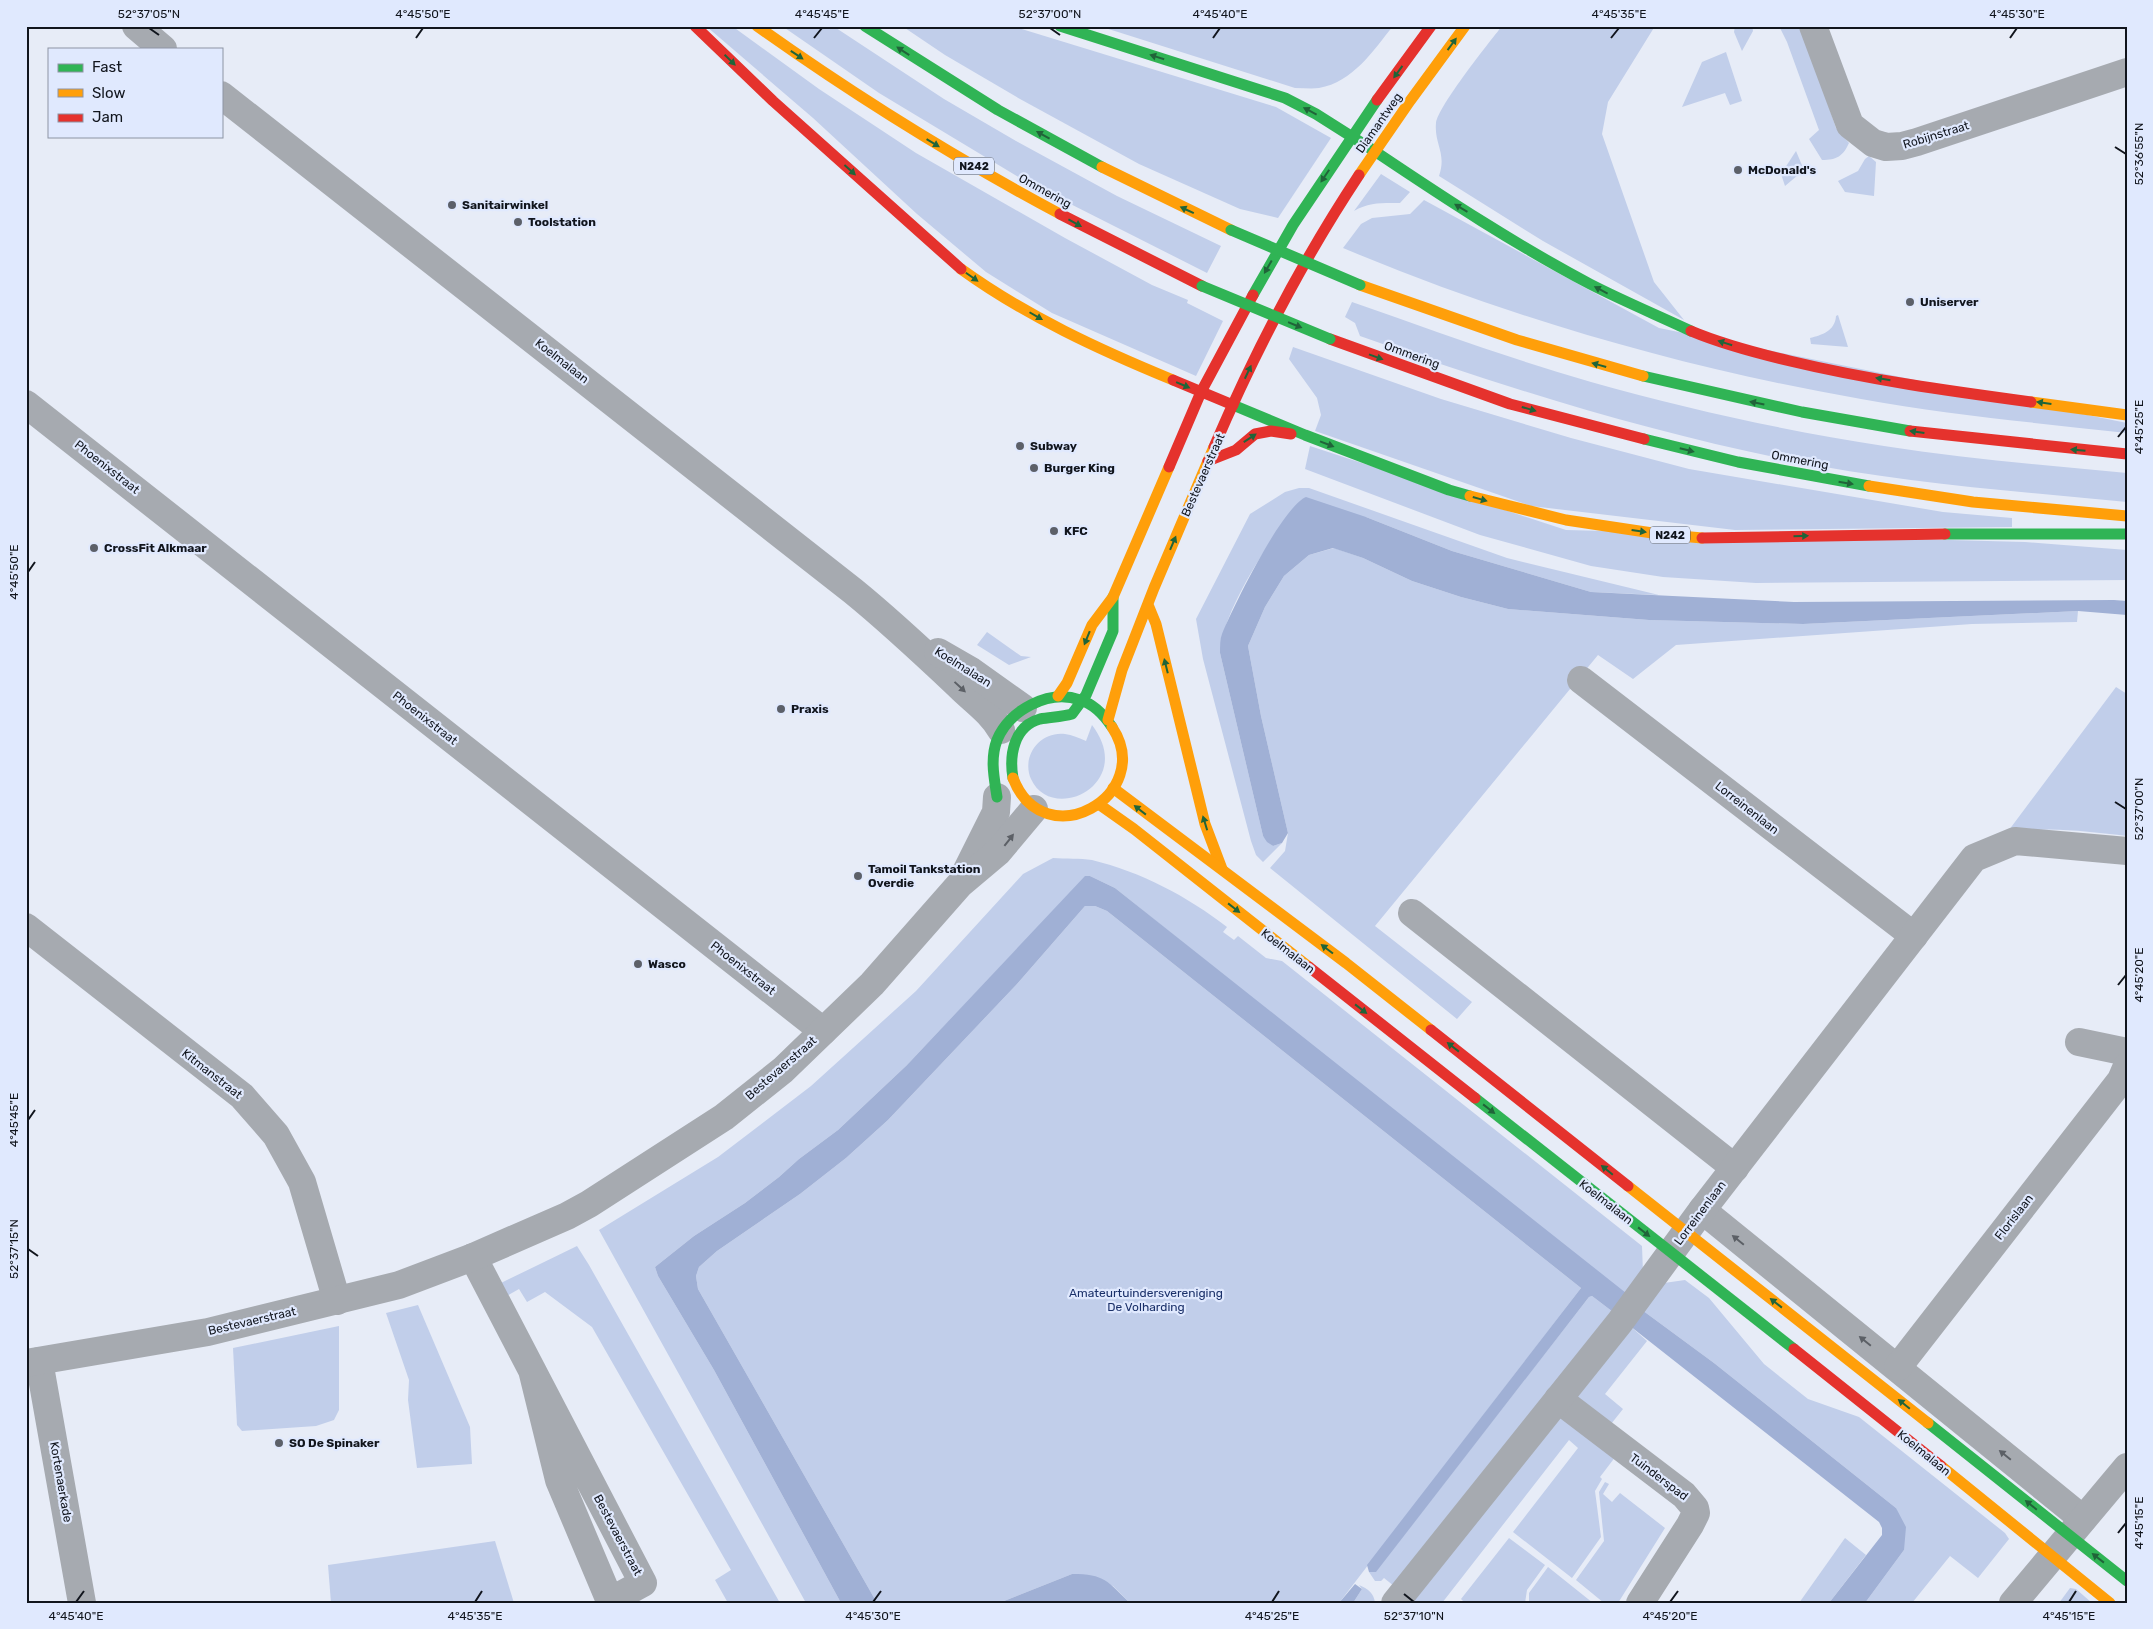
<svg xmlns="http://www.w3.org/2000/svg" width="2153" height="1629" font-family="Rubik,sans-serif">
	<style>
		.green { fill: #c1ceea }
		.water { fill: #a0b0d5 }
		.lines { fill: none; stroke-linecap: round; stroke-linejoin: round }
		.street { stroke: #a6aab0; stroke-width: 28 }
		.fast { stroke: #30b455; stroke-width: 11 }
		.slow { stroke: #ff9f0a; stroke-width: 11 }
		.jam { stroke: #e5322d; stroke-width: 11 }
		.fast-bridge { stroke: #30b455; stroke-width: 11 }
		.oneway { fill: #206439 }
		.oneway2 { fill: #5c6066 }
		.ticks { fill: none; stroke: #11151d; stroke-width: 2 }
		.poi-dot { fill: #5c6069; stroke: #e0e9fe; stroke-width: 2 }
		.labels { text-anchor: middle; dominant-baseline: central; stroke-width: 4.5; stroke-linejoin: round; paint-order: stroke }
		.shield { fill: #e0e9fe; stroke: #4f5560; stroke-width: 1 }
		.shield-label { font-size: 11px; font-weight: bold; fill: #11151d }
		.street-label { font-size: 12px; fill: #11151d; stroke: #e0e9fe }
		.poi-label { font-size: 12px; font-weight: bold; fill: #11151d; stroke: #e0e9fe; text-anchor: start }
		.park-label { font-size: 12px; fill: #1a3069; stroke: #e0e9fe }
		.neatline { fill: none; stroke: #11151d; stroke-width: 2 }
		.ticks-label { font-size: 12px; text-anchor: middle; fill: #11151d }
	</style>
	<rect width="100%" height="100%" fill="#e7ecf7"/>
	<g class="green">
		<polygon points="706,26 732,26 819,89 916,153 1065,238 1152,285 1188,300 1187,303 1223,321 1196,376 1052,313 986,272 917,214 813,118"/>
		<polygon points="782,26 833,26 944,99 1016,141 1117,196 1221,246 1207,273 1025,181 879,93"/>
		<polygon points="902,26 1012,26 1276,107 1331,138 1278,218 1240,209 1139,164 1020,99 945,55"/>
		<path d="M1099,26H1393C1373,51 1353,82 1319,88C1312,89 1303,88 1295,88Z"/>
		<path d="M1502,26H1655L1608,102L1602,134L1654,282L1684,320L1543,241L1439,176C1447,153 1434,144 1436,123C1439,105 1488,44 1502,26Z"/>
		<polygon points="1735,26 1752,26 1753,31 1742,51 1734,32"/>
		<path d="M1779,26H1801L1836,128L1849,143C1843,156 1837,160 1822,160L1809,139L1819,130L1787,42Z"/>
		<polygon points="1726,52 1742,101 1730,105 1725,93 1682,107 1702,62"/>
		<polygon points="1796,151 1804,170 1785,186 1781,174"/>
		<polygon points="1869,156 1876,162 1874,196 1845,192 1838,181 1858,171 1865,159"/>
		<path d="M1381,174L1410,192L1400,203C1383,203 1369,202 1354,211Z"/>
		<path d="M1424,200L1659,328L2127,423V433C2038,423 1949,415 1861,399C1683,368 1510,318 1343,248L1361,224L1372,218L1410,214Z"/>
		<path d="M1352,302C1432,330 1511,359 1591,382C1687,409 1786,431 1884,446C1965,459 2046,465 2127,473V502C2014,491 1900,483 1789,460C1643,431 1501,386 1360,336L1355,323L1345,317Z"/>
		<path d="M1838,315L1848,347L1811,344L1810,338C1822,335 1835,331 1836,316Z"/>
		<polygon points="1293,347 1441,399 1571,438 1689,469 1943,512 2012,518 2012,527 1735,530 1531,506 1315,431 1321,415 1317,398 1289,359"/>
		<polygon points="1310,446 1566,530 2025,542 2127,550 2127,580 1756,583 1663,577 1591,566 1480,535 1305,469"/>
		<path d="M1299,488H1309L1507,558L1659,595L1591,592L1452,551L1366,517L1282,523C1260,558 1223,612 1220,653L1263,836L1273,846L1282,843L1263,862L1256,855L1251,841L1203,659L1196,619L1250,514L1285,492Z"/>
		<polygon points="1334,548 1363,558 1412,581 1461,597 1508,609 1649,620 1803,624 2078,611 2077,622 1972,624 1676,645 1633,679 1598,655 1375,926 1472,1002 1457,1019 1270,868 1285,851 1288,833 1261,716 1248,646 1265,607 1284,576 1309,555"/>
		<polygon points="987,632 1021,656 1031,657 1009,665 977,645"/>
		<path d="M2116,687L2127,694V836C2086,832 2046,825 2006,834Z"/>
		<path d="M1092,725C1137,784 1052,825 1031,779C1021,756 1040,731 1065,734C1072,735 1079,738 1086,741Z"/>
		<path d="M1053,858C1066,859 1080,858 1092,860C1141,872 1187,896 1227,927L1223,932L1234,940L1238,936L1266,958L1282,961L1642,1246L1643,1273L1625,1297L1115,888L1090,876L1085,877L907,1065L838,1130L799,1159L779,1177L745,1203L694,1236L655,1267L658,1276L714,1370L841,1603H806L599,1230L718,1157L811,1086L916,991L1023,874Z"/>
		<polygon points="1085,906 1095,906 1107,911 1581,1288 1339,1603 1130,1603 1113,1586 1072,1574 999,1603 877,1603 698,1289 696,1276 699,1267 717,1251 800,1194 846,1158 888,1120 1017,984"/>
		<polygon points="577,1246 589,1265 780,1603 728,1603 715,1580 731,1570 592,1327 545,1292 527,1302 519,1289 505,1297 501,1283"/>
		<polygon points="1685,1280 1709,1298 1764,1364 1808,1399 1859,1417 2005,1533 2009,1539 1978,1578 1950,1556 1912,1603 1865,1603 1904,1550 1896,1508 1714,1363 1642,1310 1664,1283"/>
		<polygon points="1592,1296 1613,1312 1394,1586 1384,1578 1381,1581 1375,1581 1369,1572 1376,1571 1589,1297"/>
		<polygon points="418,1305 470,1427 472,1464 417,1468 408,1400 409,1380 386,1313"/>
		<polygon points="339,1326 339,1410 334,1420 316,1426 242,1431 237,1425 233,1348"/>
		<polygon points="1630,1326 1647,1341 1605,1394 1623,1409 1611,1424 1577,1398 1577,1393"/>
		<polygon points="1557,1410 1616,1456 1600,1477 1602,1479 1595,1491 1601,1537 1572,1578 1513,1532 1578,1448 1569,1440 1442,1603 1415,1603 1409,1598"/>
		<polygon points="1605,1482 1609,1484 1603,1494 1612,1502 1620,1493 1665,1528 1618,1603 1604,1603 1576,1580 1604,1541 1599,1492"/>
		<polygon points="1509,1538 1545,1565 1527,1590 1525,1603 1465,1603 1461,1599"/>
		<polygon points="1845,1538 1866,1555 1829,1603 1799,1603"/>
		<polygon points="495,1541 514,1603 331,1603 328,1565"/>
		<polygon points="1548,1567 1593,1603 1529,1603 1529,1593"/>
		<path d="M1359,1585C1368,1589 1374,1593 1375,1603H1353L1362,1589Z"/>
		<polygon points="2070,1588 2076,1589 2092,1603 2059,1603"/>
	</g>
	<g class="water">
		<path d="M1306,497L1366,517L1452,551L1591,592L1794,602L2114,600L2127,601V615L2078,611L1803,624L1649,620L1508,609L1461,597L1412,581L1363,558L1333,548L1309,555L1284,576L1265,607L1248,646L1261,716L1288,833L1282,843L1273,846L1267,842L1263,836L1220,653C1220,646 1220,639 1222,634C1233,607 1282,507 1306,497Z"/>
		<polygon points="1085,876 1090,876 1115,888 1626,1293 1613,1312 1592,1296 1589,1297 1376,1572 1369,1572 1367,1565 1581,1288 1107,911 1095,906 1085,906 1017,984 888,1120 846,1158 800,1194 717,1251 699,1267 696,1276 698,1289 877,1603 841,1603 714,1370 658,1276 655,1267 694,1236 745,1203 779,1177 799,1159 838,1130 907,1065"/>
		<polygon points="1642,1310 1714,1363 1896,1508 1906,1527 1904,1550 1865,1603 1829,1603 1882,1535 1882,1528 1879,1522 1630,1326"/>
		<path d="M1072,1574C1105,1574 1107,1581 1130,1603H999Z"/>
		<polygon points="1355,1584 1362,1589 1353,1603 1339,1603"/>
	</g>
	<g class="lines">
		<g class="street">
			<polyline points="136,26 163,49"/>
			<polyline points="1813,26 1850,125 1873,143 1886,147 1902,146 1917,142 2127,72"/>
			<path d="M221,95L853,591C890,621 924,653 959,686C974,701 991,712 1001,730"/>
			<polyline points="26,404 823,1031"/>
			<polyline points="938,652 971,671 1023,708"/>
			<polyline points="1581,680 1914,936"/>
			<polyline points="964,876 996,812 997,797"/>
			<polyline points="1412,913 1735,1168"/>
			<polyline points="26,927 242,1096 276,1135 302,1182 337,1301"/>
			<polyline points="2079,1042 2127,1052"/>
			<polyline points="1702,1210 2083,1519"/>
			<polyline points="473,1257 643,1583 610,1601 559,1480 532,1370"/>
			<polyline points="39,1361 82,1603"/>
			<polyline points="26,1363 208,1332 399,1285 473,1257 567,1216 589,1204 724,1117 783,1070 872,984 960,884 998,852 1034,809"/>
			<polyline points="1898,1367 2121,1080 2127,1066"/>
			<polyline points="1558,1399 1684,1495 1695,1508 1696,1513 1690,1525 1640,1603"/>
			<polyline points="1395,1603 1620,1322 1702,1210 1974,858 2015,841 2127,851"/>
			<polyline points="2013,1603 2127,1467"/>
		</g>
		<g class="fast">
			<polyline points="865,26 998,110 1102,167"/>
			<polyline points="1060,26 1285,98 1316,114 1376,152"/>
			<path d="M1376,152C1446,199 1516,245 1590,284C1623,301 1657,315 1691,331"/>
			<polyline points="1253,295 1293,225 1377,100"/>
			<polyline points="1643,376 1802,412 1910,431"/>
			<polyline points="1233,405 1305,435 1449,490 1470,496"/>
			<polyline points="1644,439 1738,462 1869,486"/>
			<polyline points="1945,534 2127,534"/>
			<path d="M1013,778C1009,755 1014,726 1040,719C1051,717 1062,717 1072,714L1086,695L1113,631V597"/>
			<path d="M997,797C994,777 990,759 997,740C1009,710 1049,689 1080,700C1094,704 1104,715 1112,727"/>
			<polyline points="1475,1098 1794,1349"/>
			<polyline points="1928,1423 2127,1581"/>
		</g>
		<g class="slow">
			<path d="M757,26C854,95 955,158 1060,214"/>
			<polyline points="1102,167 1231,230"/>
			<polyline points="1359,175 1410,101 1465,26"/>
			<path d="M961,269C1026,316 1100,350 1173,380"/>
			<polyline points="1360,285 1517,340 1643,376"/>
			<polyline points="2031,402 2127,415"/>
			<polyline points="1869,486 1973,502 2127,516"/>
			<polyline points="1470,496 1566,520 1659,534 1702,538"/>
			<polyline points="1149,607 1156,624 1205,824 1222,869"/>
			<polyline points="1058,696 1067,683 1092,625 1113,597 1169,467"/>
			<polyline points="1108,720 1122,670 1154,588 1214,447"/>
			<path d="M1013,778C1044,859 1157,795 1112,727"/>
			<polyline points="1113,788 1346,963 1431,1030"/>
			<polyline points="1100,805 1134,829 1309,967"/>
			<polyline points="1628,1186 1928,1423"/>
			<polyline points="1941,1466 2110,1603"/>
		</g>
		<g class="jam">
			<polyline points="695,26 773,101 961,269"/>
			<polyline points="1377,100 1431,26"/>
			<polyline points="1060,214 1202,286"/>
			<path d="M1691,331C1722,344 1756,353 1790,361C1869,380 1950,391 2031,402"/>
			<polyline points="1330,339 1510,404 1644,439"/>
			<polyline points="1173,380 1233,405"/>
			<polyline points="1910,431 2127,454"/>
			<path d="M1214,447C1255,352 1302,261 1359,175"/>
			<polyline points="1208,461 1236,450 1255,434 1271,431 1291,434"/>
			<polyline points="1169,467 1201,392 1253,295"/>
			<polyline points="1702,538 1945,534"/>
			<polyline points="1309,967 1475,1098"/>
			<polyline points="1431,1030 1628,1186"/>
			<polyline points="1794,1349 1941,1466"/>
		</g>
		<g class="fast-bridge">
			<polyline points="1231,230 1360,285"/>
			<polyline points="1202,286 1330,339"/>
		</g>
	</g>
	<defs><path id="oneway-solid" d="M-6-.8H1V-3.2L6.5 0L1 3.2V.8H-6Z" transform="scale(1.25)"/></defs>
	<g class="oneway">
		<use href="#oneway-solid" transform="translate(1452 44) rotate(-54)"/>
		<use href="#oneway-solid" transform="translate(903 51) rotate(-147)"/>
		<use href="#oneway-solid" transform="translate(797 55) rotate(34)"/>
		<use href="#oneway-solid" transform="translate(1157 57) rotate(-163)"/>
		<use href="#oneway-solid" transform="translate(730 60) rotate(44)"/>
		<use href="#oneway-solid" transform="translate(1398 72) rotate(126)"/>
		<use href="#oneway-solid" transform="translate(1310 111) rotate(-152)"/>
		<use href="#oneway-solid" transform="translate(1043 135) rotate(-151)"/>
		<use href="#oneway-solid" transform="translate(933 143) rotate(31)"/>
		<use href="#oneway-solid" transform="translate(850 170) rotate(42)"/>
		<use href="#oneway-solid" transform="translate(1325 176) rotate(124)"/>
		<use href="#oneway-solid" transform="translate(1461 208) rotate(-149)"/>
		<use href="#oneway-solid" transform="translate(1187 210) rotate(-155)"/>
		<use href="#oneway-solid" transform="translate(1075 223) rotate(29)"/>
		<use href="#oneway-solid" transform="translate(1268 267) rotate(120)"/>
		<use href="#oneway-solid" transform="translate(972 277) rotate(35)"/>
		<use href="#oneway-solid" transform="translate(1601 290) rotate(-152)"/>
		<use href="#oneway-solid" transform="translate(1036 316) rotate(30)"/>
		<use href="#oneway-solid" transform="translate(1295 325) rotate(22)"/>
		<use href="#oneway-solid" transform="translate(1725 343) rotate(-162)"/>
		<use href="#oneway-solid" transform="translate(1376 357) rotate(20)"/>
		<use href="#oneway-solid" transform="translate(1599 365) rotate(-164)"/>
		<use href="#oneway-solid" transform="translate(1248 372) rotate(-65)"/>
		<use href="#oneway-solid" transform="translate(1883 379) rotate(-171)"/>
		<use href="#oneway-solid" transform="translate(1183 385) rotate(23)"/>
		<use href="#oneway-solid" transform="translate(1757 403) rotate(-169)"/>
		<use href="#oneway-solid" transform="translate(2044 403) rotate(-172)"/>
		<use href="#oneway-solid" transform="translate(1529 409) rotate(16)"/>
		<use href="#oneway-solid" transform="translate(1917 432) rotate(-172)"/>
		<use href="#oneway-solid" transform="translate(1250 438) rotate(-33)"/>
		<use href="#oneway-solid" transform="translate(1327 444) rotate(21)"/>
		<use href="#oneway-solid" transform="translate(1687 450) rotate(14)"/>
		<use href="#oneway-solid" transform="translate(2078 450) rotate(-175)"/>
		<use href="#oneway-solid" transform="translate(1846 483) rotate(9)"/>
		<use href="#oneway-solid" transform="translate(1480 499) rotate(16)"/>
		<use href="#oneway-solid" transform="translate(1639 531) rotate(8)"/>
		<use href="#oneway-solid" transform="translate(1801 536) rotate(-1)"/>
		<use href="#oneway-solid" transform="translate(1173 543) rotate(-67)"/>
		<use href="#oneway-solid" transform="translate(1087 638) rotate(112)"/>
		<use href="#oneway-solid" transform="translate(1166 666) rotate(-104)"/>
		<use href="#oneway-solid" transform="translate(1140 810) rotate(-142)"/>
		<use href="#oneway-solid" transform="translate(1205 823) rotate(-107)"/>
		<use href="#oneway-solid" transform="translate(1234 908) rotate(38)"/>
		<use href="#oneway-solid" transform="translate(1327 949) rotate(-143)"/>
		<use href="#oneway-solid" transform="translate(1361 1009) rotate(38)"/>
		<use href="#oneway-solid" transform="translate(1453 1047) rotate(-142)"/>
		<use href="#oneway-solid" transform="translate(1489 1109) rotate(38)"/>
		<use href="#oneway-solid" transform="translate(1607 1170) rotate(-141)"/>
		<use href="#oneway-solid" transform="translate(1644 1232) rotate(38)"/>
		<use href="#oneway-solid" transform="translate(1776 1303) rotate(-142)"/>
		<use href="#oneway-solid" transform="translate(1904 1404) rotate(-141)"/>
		<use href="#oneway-solid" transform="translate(2031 1505) rotate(-141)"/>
		<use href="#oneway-solid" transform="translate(2098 1558) rotate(-142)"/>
	</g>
	<g class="oneway2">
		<use href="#oneway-solid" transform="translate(960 687) rotate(43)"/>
		<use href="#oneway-solid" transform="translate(1009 840) rotate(-52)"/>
		<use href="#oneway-solid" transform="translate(1738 1240) rotate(-141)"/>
		<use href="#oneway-solid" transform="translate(1865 1341) rotate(-141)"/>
		<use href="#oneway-solid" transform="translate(2005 1455) rotate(-141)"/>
	</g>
	<path class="ticks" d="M149,28L159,35M1050,28L1060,35M416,38L423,28M814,38L822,28M1213,38L1220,28M1611,38L1619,28M2010,38L2017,28M2115,147L2126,154M2118,437L2126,427M28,572L35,562M2115,802L2126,809M2118,985L2126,975M28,1120L35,1110M28,1249L38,1256M2118,1533L2126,1523M1404,1594L1414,1602M76,1602L84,1591M475,1602L482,1591M873,1602L881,1591M1272,1602L1279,1591M1670,1602L1678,1591M2069,1602L2076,1591"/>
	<g class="poi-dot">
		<circle cx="1738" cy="170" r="5"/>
		<circle cx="452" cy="205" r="5"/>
		<circle cx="518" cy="222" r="5"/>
		<circle cx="1910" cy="302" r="5"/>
		<circle cx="1020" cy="446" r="5"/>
		<circle cx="1034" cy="468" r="5"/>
		<circle cx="1054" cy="531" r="5"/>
		<circle cx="94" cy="548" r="5"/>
		<circle cx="781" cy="709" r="5"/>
		<circle cx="858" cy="876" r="5"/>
		<circle cx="638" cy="964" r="5"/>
		<circle cx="279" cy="1443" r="5"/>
	</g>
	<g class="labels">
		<g class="shield">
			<rect x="954" y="157.5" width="40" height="17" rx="4"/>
			<rect x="1650" y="526.5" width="40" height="17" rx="4"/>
		</g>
		<g class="shield-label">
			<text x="974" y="166">N242</text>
			<text x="1670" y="535">N242</text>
		</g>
		<g class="street-label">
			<text transform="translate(1379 123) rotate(-55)">Diamantweg</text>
			<text transform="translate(1936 135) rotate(-17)">Robijnstraat</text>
			<text transform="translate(1045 191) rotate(29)">Ommering</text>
			<text transform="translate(1412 355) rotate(20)">Ommering</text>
			<text transform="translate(562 361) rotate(38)">Koelmalaan</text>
			<text transform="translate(1800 460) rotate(11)">Ommering</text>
			<text transform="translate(107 467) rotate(38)">Phoenixstraat</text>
			<text transform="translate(1203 475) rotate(-66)">Bestevaerstraat</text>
			<text transform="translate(963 667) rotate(32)">Koelmalaan</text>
			<text transform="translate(425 718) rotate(38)">Phoenixstraat</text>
			<text transform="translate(1747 808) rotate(38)">Lorreinenlaan</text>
			<text transform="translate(1288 951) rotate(38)">Koelmalaan</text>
			<text transform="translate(743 968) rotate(38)">Phoenixstraat</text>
			<text transform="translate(781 1068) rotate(-41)">Bestevaerstraat</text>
			<text transform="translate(212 1074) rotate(38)">Kitmanstraat</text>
			<text transform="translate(1606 1202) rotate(38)">Koelmalaan</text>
			<text transform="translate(1700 1213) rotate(-53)">Lorreinenlaan</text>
			<text transform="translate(2014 1217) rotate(-52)">Florislaan</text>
			<text transform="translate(252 1321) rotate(-13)">Bestevaerstraat</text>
			<text transform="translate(1924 1453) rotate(39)">Koelmalaan</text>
			<text transform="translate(1659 1477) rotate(37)">Tuinderspad</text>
			<text transform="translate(61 1482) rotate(80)">Kortenaerkade</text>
			<text transform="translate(618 1535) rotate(62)">Bestevaerstraat</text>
		</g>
		<g class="poi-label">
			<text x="1748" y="170">McDonald's</text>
			<text x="462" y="205">Sanitairwinkel</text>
			<text x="528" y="222">Toolstation</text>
			<text x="1920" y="302">Uniserver</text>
			<text x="1030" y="446">Subway</text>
			<text x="1044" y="468">Burger King</text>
			<text x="1064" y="531">KFC</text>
			<text x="104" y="548">CrossFit Alkmaar</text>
			<text x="791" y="709">Praxis</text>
			<text x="868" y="869">Tamoil Tankstation<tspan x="868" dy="14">Overdie</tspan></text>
			<text x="648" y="964">Wasco</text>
			<text x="289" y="1443">SO De Spinaker</text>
		</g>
		<g class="park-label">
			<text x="1146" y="1293">Amateurtuindersvereniging<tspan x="1146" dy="14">De Volharding</tspan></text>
		</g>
	</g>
	<rect width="2153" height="1629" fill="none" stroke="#e0e9fe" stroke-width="55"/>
	<rect x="48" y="48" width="175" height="90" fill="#e0e9fe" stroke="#8d94a4"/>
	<rect x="58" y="64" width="25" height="8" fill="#30b455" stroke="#8d94a4"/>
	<text x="92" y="72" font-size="15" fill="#11151d">Fast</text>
	<rect x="58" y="89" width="25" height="8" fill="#ff9f0a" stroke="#8d94a4"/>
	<text x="92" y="98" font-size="15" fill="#11151d">Slow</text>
	<rect x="58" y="114" width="25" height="8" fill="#e5322d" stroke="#8d94a4"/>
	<text x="92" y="122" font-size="15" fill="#11151d">Jam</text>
	<rect x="28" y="28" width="2098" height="1574" class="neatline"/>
	<g class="ticks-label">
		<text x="149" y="18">52°37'05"N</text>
		<text x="423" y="18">4°45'50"E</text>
		<text x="822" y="18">4°45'45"E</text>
		<text x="1050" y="18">52°37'00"N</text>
		<text x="1220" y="18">4°45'40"E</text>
		<text x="1619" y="18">4°45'35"E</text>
		<text x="2017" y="18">4°45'30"E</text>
		<text transform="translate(2139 154) rotate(-90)" y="4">52°36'55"N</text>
		<text transform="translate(2139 427) rotate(-90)" y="4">4°45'25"E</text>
		<text transform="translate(14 572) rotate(-90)" y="4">4°45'50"E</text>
		<text transform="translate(2139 809) rotate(-90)" y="4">52°37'00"N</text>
		<text transform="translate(2139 975) rotate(-90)" y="4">4°45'20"E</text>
		<text transform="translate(14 1120) rotate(-90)" y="4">4°45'45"E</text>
		<text transform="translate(14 1249) rotate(-90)" y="4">52°37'15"N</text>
		<text transform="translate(2139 1523) rotate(-90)" y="4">4°45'15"E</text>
		<text x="76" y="1620">4°45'40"E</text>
		<text x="475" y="1620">4°45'35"E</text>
		<text x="873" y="1620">4°45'30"E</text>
		<text x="1272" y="1620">4°45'25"E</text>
		<text x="1414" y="1620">52°37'10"N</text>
		<text x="1670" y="1620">4°45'20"E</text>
		<text x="2069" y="1620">4°45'15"E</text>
	</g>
</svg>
